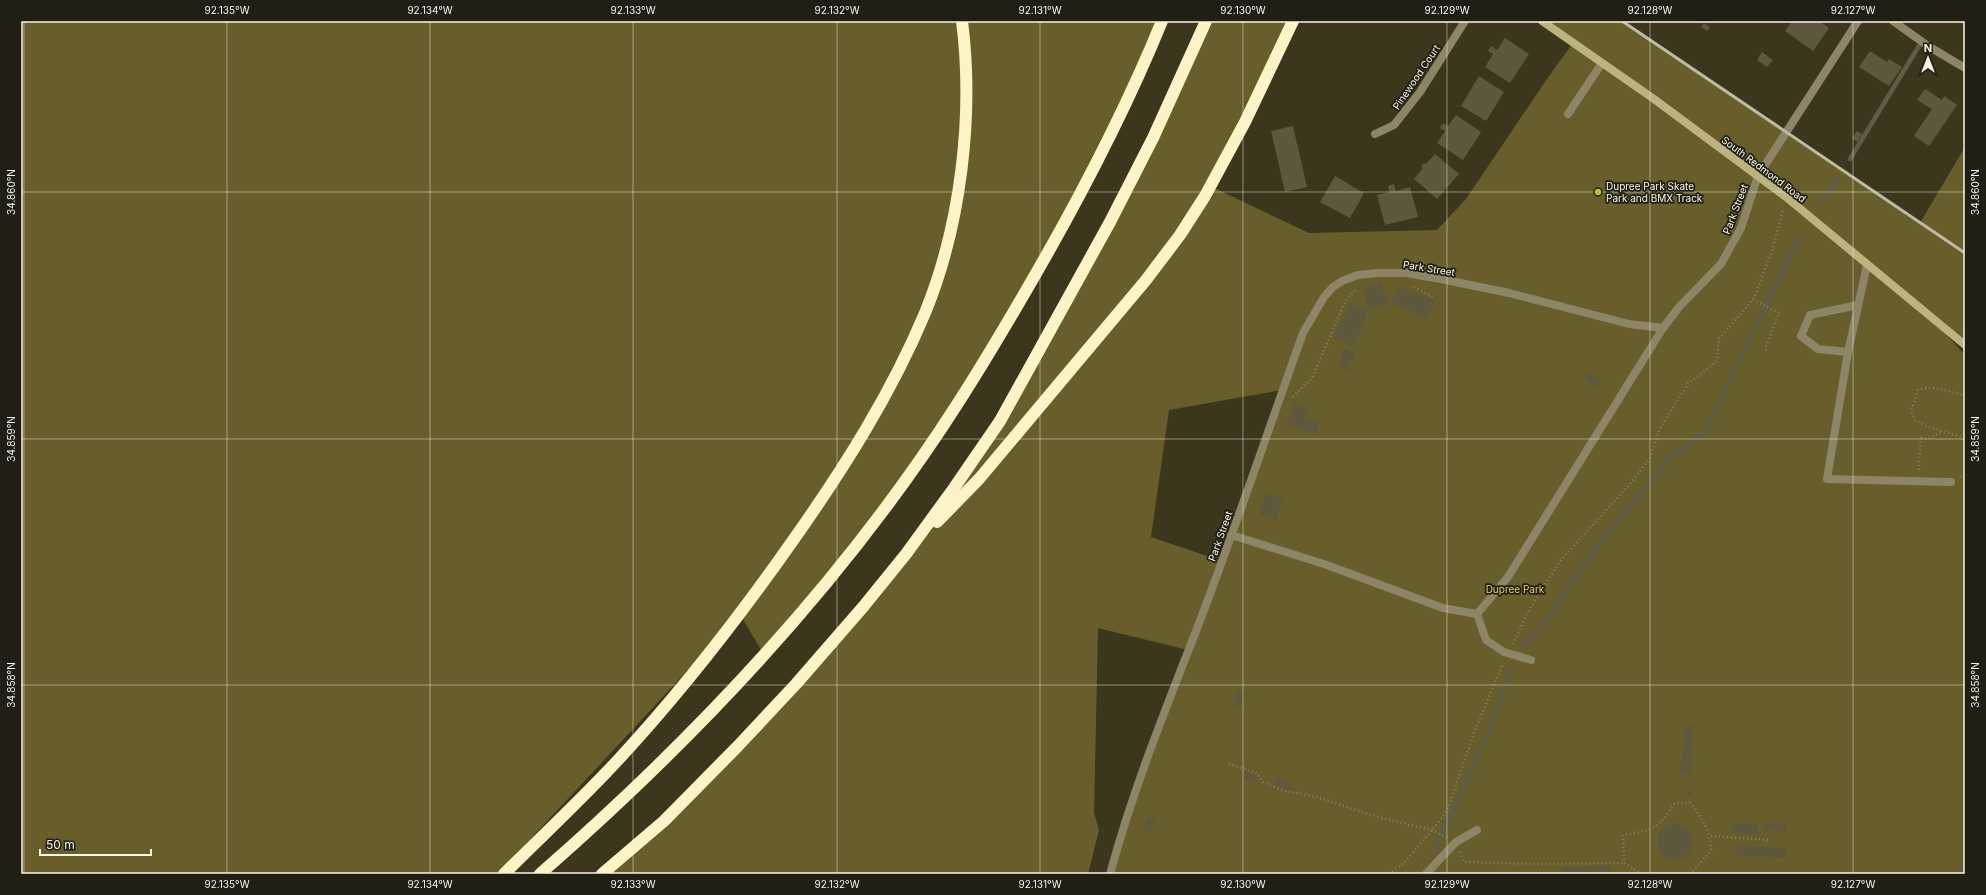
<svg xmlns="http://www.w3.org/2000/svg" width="1986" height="895" font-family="Inter,sans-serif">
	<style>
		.green { fill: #675e2c; fill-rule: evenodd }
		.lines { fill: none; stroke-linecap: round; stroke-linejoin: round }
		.stream { stroke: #605d47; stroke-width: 4.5 }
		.building { fill: #5e583d }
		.path { stroke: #848069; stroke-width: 2.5; stroke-dasharray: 1 3; stroke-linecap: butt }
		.lane { stroke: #8c8667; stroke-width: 8 }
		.street { stroke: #8c8667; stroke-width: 8 }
		.secondary { stroke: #bcb381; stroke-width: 8 }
		.highway { stroke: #fcf4c6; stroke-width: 12 }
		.rail { stroke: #bdbaa6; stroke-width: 3 }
		.ticks { fill: none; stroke: #f8f6e5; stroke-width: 1; stroke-opacity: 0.45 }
		.poi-dot { fill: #ceb837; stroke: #211e13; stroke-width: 1.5 }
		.labels { text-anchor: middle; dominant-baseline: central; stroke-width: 3.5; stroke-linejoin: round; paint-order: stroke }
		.street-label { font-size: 10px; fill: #f8f6e5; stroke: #211e13 }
		.poi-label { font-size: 10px; fill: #f8f6e5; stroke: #211e13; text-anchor: start }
		.park-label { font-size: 10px; fill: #e9d56a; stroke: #211e13 }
		.neatline { fill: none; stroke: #f8f6e5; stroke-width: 1.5 }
		.ticks-label { font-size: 10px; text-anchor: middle; fill: #f8f6e5 }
	</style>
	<rect width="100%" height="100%" fill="#3c371c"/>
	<g class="green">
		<polygon points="21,21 1162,21 1079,197 908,476 764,655 740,614 498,874 21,874"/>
		<path d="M1206,21H1293L1210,186L1309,233L1437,230L1466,199L1549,76L1573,43L1542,21H1622L1920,223L1965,147V345L1931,318L1965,355V874H1110L1188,650L1098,628L1094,813L1099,830L1088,874H602L664,821L863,607L1000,421L1110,222ZM1282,390L1222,561L1151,537L1169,410Z"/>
	</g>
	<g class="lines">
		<g class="stream">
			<polyline points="1850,159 1922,41"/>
			<polyline points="1822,201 1838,179"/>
			<polyline points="1523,648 1545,623 1594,551 1669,459 1705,432 1799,237"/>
			<polyline points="1434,850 1490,730 1510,670"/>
			<polyline points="1960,874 1965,861"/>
		</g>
	</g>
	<g class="building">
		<polygon points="1792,21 1819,21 1829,28 1813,51 1785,31"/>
		<polygon points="1704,23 1710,27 1707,31 1701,27"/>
		<polygon points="1505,38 1529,54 1510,83 1485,67 1493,54 1488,51 1491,46 1497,50"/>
		<polygon points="1870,51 1887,62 1889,59 1902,67 1889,86 1859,67"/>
		<polygon points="1762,52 1773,60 1767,67 1757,60"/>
		<polygon points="1479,76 1504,92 1486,121 1461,106"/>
		<polygon points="1925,89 1942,100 1944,96 1957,105 1929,146 1914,136 1932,109 1917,100"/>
		<polygon points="1456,115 1481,132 1463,160 1437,143 1445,131 1440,128 1443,123 1448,126"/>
		<polygon points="1293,126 1307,187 1285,192 1271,131"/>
		<polygon points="1857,131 1862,134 1857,142 1852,138"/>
		<polygon points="1435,154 1459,174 1437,199 1414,179 1423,168 1421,167 1424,163 1426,164"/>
		<polygon points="1335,176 1364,193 1350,218 1320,202"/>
		<polygon points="1394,184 1396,191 1410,187 1418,217 1385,225 1377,195 1389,192 1388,186"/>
		<polygon points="1381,282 1389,304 1370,310 1363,289"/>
		<polygon points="1399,285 1435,301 1426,319 1391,303"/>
		<polygon points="1350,303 1368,311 1353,346 1334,338"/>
		<polygon points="1344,349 1355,353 1348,371 1338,367"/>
		<polygon points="1588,372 1601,380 1596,387 1584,379"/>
		<polygon points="1295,403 1309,408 1305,417 1320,423 1316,434 1287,424"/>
		<polygon points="1265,494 1282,499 1276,520 1259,515"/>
		<polygon points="1237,690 1245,693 1240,706 1232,704"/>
		<polygon points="1685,725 1693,725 1692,747 1684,747"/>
		<polygon points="1682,748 1692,748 1691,774 1680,773"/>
		<polygon points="1245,772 1257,776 1255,783 1243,779"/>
		<polygon points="1276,778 1292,783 1290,790 1274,785"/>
		<polygon points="1687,791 1693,792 1692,796 1686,796"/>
		<polygon points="1148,817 1155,820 1151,832 1143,830"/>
		<polygon points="1733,823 1758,824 1758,834 1732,833"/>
		<polygon points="1763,823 1786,823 1786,831 1763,830"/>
		<circle cx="1675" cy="842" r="18"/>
		<polygon points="1735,845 1785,848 1785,858 1735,855"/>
		<rect x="1584" y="866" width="26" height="8"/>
		<rect x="1563" y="868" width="21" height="6"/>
	</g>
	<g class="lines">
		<g class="path">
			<polyline points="1414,287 1433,297"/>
			<polyline points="1753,300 1779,313 1766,346 1766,352"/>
			<path d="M1965,396C1951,392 1932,384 1918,390L1911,411L1915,420L1926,426L1965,438"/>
			<polyline points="1293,397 1312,378 1346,300 1356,289"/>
			<path d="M1919,470V459L1921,438C1930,439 1935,436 1942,431"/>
			<polyline points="1960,477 1965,474"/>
			<polyline points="1513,644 1530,608 1561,560 1629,485 1650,458 1660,428 1688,384 1717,361 1719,338 1753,300 1772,251 1783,209"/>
			<polyline points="1229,764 1257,773 1263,782 1284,791 1309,795 1381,818 1432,830 1447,838"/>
			<polyline points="1711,836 1769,840"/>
			<polyline points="1460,852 1464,862 1536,864 1624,863"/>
			<polyline points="1389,874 1404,863 1438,823 1448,808 1474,733 1503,663"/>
			<path d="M1642,874L1624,863L1623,835C1654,830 1658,829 1675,803H1690C1703,818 1710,831 1711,851L1690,874"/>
		</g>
		<g class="lane">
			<polyline points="1568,114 1602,63"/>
			<polyline points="1867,265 1848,352 1827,479 1951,482"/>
			<polyline points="1848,352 1818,349 1801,336 1810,315 1858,305"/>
			<polyline points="1231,535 1324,564 1443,608 1477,614 1508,577 1663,328"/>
			<polyline points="1477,614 1486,640 1504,652 1531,660"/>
			<path d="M1110,874C1133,789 1166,708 1198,626C1235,529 1268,431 1303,333L1324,297L1333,287L1342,281L1358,275L1377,273H1406L1441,279L1509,293L1629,324L1663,328L1679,307L1721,264L1741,228L1758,176L1858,21"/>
			<polyline points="1426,874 1456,842 1477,830"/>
		</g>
		<g class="street">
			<polyline points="1893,21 1928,46 1965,68"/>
			<polyline points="1375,134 1394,125 1420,92 1465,21"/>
		</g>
		<polyline class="secondary" points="1542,21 1654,99 1786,197 1965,345"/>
		<g class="highway">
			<polyline points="937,522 979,479 1146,280 1180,235 1205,196 1245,122 1293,21"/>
			<path d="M504,874C542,836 582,799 618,760C682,691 740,616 794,539C844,468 891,394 925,313C961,225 974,115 962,21"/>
			<path d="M540,874C698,736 845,580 958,403C989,355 1018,305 1046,256C1089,180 1129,102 1162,21"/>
			<polyline points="602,874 664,821 737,747 796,684 863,607 906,554 954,488 1000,421 1110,222 1153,138 1206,21"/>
		</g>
		<polyline class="rail" points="1622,21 1965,253"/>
	</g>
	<path class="ticks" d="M24,21V874M227,21V874M430,21V874M633,21V874M837,21V874M1040,21V874M1243,21V874M1447,21V874M1650,21V874M1853,21V874M21,192H1965M21,439H1965M21,685H1965"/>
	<circle class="poi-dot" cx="1598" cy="192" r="4"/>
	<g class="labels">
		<g class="street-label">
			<text transform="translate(1416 77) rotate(-56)">Pinewood Court</text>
			<text transform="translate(1764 169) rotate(37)">South Redmond Road</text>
			<text transform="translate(1735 209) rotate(-69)">Park Street</text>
			<text transform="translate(1429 268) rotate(9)">Park Street</text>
			<text transform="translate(1220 536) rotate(-70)">Park Street</text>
		</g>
		<g class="poi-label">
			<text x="1606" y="186">Dupree Park Skate<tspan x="1606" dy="12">Park and BMX Track</tspan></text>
		</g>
		<g class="park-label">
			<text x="1515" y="589">Dupree Park</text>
		</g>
	</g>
	<rect width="1986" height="895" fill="none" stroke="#211e13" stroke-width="44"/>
	<g transform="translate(1928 58)" stroke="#211e13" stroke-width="3" paint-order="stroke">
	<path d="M0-3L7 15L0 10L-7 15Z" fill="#f8f6e5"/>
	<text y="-6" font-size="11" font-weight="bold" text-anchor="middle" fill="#f8f6e5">N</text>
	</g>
	<path d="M40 849v6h111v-6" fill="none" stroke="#f8f6e5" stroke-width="2"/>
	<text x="46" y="849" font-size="12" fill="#f8f6e5" stroke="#211e13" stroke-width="3" paint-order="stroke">50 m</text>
	<rect x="22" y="22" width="1942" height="851" class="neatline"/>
	<g class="ticks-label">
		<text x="227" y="14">92.135°W</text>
		<text x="430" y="14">92.134°W</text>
		<text x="633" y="14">92.133°W</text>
		<text x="837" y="14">92.132°W</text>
		<text x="1040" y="14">92.131°W</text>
		<text x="1243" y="14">92.130°W</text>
		<text x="1447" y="14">92.129°W</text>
		<text x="1650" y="14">92.128°W</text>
		<text x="1853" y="14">92.127°W</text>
		<text transform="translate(11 192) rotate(-90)" y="4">34.860°N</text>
		<text transform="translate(1975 192) rotate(-90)" y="4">34.860°N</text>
		<text transform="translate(11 439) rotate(-90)" y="4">34.859°N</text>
		<text transform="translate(1975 439) rotate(-90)" y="4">34.859°N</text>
		<text transform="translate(11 685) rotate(-90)" y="4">34.858°N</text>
		<text transform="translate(1975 685) rotate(-90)" y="4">34.858°N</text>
		<text x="227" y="888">92.135°W</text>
		<text x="430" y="888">92.134°W</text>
		<text x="633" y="888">92.133°W</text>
		<text x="837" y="888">92.132°W</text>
		<text x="1040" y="888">92.131°W</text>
		<text x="1243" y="888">92.130°W</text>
		<text x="1447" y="888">92.129°W</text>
		<text x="1650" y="888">92.128°W</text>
		<text x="1853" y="888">92.127°W</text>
	</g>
</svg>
